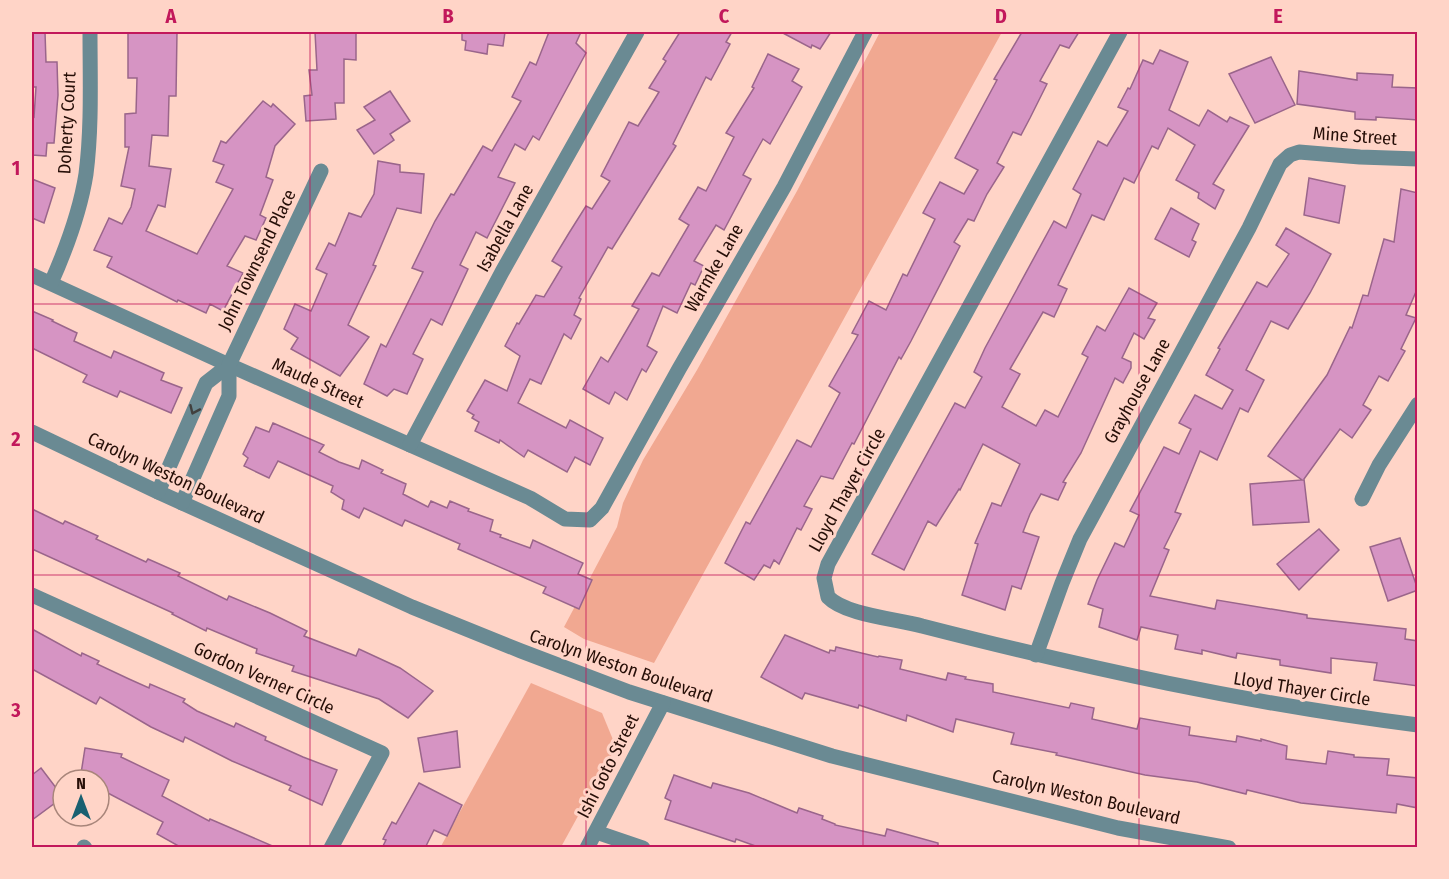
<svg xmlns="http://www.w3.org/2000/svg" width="1449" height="879" font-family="'Fira Sans Condensed',sans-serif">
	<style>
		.green { fill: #f1a891 }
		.building { fill: #d694c3; stroke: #9a658b; stroke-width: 1.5 }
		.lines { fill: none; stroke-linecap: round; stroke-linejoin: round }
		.minor { stroke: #6a8a93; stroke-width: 15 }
		.oneway { stroke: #41403f }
		.grid { fill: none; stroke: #c2185b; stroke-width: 1.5; stroke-opacity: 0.55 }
		.labels { text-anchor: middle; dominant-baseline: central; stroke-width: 6; stroke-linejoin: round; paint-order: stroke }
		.street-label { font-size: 18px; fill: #260e07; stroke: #ffd4c7 }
		.neatline { fill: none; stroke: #c2185b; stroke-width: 2 }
		.grid-label { font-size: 20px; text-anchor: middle; font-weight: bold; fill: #c2185b }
	</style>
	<rect width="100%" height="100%" fill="#ffd4c7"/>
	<g class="green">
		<polygon points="880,32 1002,32 654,663 584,639 564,627 617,527 623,503 643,460 697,370 797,191"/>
		<polygon points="531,683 602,713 616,747 561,847 440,848"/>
	</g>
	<g class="building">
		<polygon points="32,32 45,32 46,62 57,62 58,95 54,143 47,143 46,156 32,155 32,116 34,117 36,87 32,87"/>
		<polygon points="128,32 177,32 176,96 169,96 168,136 152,135 149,166 171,169 165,207 158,205 146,231 197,254 233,189 216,182 224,165 213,161 221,141 226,143 263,101 271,107 273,104 295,124 275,146 266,177 273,180 260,215 266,218 256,240 245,236 227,266 243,273 223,311 210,304 206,313 178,300 177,302 107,267 112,257 94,250 109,218 122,224 131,207 135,189 121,186 129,147 125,147 125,114 136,113 137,78 128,78"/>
		<polygon points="315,32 356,32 356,60 344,59 344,103 335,103 336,119 306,121 304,96 312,95 309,70 317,70"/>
		<polygon points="462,32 505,32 503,46 488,44 487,54 465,50 466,41 462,40"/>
		<polygon points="549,32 581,32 576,43 586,53 539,140 533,136 525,150 515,144 498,177 515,183 487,238 476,232 460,265 468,269 442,325 431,319 413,354 423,359 407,394 394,389 387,396 364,384 381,344 386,347 423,272 412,268 435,221 451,194 454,195 483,146 492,151 521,101 512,97 530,62 536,65"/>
		<polygon points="680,32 732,32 726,42 730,44 711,80 706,77 673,144 676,146 612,249 608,247 579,298 581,299 574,315 581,319 571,339 564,334 541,384 530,379 518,403 566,428 570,420 603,438 590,465 575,457 567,472 528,450 524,457 500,440 499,443 475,431 479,422 472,418 474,415 467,411 485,380 507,391 520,356 505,346 517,323 519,324 536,295 544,297 562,267 552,261 569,233 586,206 592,209 610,181 601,176 629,122 638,126 659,92 649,88 666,61 663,59"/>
		<polygon points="781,32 831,32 820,49 812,45 811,48"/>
		<polygon points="1022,32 1079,32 1069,48 1060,45 1040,81 1047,84 1030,118 1021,135 1013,132 997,163 1004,167 987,194 974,221 968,219 954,242 960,246 911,341 901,359 899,357 854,444 852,443 833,479 821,476 804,506 812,509 801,530 797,528 779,564 774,560 770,568 764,565 754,580 725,563 746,522 750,524 797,440 811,447 840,393 829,386 858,335 852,333 869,301 886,310 903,274 907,276 935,219 923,213 940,182 964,194 978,170 955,158 997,80 994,79"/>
		<polygon points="1160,50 1188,62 1169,110 1199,126 1208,110 1227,122 1230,117 1249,126 1213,184 1224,190 1215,209 1198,198 1199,193 1176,180 1195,145 1168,128 1158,149 1152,146 1134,183 1124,178 1104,220 1092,215 1058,285 1067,289 1054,317 1043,312 1010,369 1020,374 1002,407 1036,426 1045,410 1058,417 1088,357 1082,354 1097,326 1105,331 1129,288 1157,303 1148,318 1155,320 1144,339 1134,333 1122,358 1131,362 1131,368 1123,383 1115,378 1081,453 1063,482 1066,483 1058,500 1041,494 1030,514 1023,532 1039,537 1021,589 1012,586 1005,610 962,595 978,544 975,543 992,503 1001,506 1020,464 983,444 960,490 959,489 936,526 928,521 904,570 872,554 955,403 965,408 982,377 974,372 985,348 1054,221 1066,228 1081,194 1073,189 1098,141 1107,146 1128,111 1118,107 1128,88 1130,89 1143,60 1153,64"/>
		<polygon points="768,54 799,69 792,81 802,87 770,144 763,139 743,175 751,179 724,230 716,225 694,261 704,266 695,285 691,283 677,313 663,306 647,346 657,352 646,372 642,369 627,400 615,392 609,404 583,389 601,357 608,362 639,309 632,306 652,273 659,276 689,225 679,219 698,187 706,191 734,137 726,133 754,88 752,87"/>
		<polygon points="1271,57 1295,105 1255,123 1229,74"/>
		<polygon points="1299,71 1357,80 1357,73 1393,75 1392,87 1418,88 1418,120 1376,117 1376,120 1355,119 1355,112 1297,104"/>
		<polygon points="390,91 410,121 390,134 394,140 374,154 357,130 375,120 364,107"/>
		<polygon points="378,161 400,165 400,172 424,174 421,213 397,208 373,265 376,266 348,325 369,337 340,376 291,349 298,338 284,329 295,304 311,311 327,274 316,269 329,243 335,246 349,213 361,217 374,194"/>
		<polygon points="1309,178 1345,186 1339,223 1304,215"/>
		<polygon points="32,179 55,188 44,223 32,218"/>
		<polygon points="1401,189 1418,193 1418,287 1406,315 1416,318 1401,349 1405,351 1388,381 1379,376 1363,405 1371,410 1352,438 1340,429 1304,479 1309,522 1253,525 1250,484 1302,480 1268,456 1327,375 1350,327 1352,328 1363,295 1368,296 1384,239 1394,242"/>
		<polygon points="1171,208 1199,224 1192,240 1196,242 1189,257 1155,239"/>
		<polygon points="1286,228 1331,254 1310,293 1288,329 1271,321 1246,370 1264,380 1248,412 1240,408 1217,460 1200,451 1175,512 1181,514 1164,548 1169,550 1150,596 1215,609 1217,600 1307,615 1307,618 1406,629 1405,639 1418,641 1418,686 1374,680 1377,663 1331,658 1331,673 1280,665 1280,660 1237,653 1236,658 1202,650 1202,654 1175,649 1178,635 1141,627 1137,640 1099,627 1103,609 1088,604 1097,580 1115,543 1124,547 1139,515 1130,511 1164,447 1179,454 1191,429 1179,423 1195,395 1222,409 1233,390 1206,375 1220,349 1218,348 1257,282 1267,287 1289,254 1276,245"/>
		<polygon points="32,311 53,320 52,321 77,333 74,341 111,358 114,351 164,373 161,380 182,388 171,413 120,391 117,397 83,382 87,375 32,348"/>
		<polygon points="273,423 324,445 319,452 339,462 359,469 362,460 383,470 381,473 406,484 403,494 428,507 431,501 447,508 450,501 469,509 468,511 493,520 490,531 501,535 500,537 530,548 533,540 583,563 578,574 592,580 579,609 543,593 546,587 458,549 460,544 405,520 402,526 364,508 359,518 342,509 344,500 331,492 333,486 278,461 269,478 244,466 248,458 243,454 256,427 269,432"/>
		<polygon points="32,509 63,524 65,521 98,536 96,539 146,562 148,559 180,573 178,576 227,600 229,596 270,613 307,631 304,636 356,656 359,649 400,668 433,691 408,718 379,699 292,671 294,666 256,653 257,649 207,628 206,631 172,614 173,613 32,549"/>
		<polygon points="1319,529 1339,550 1299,590 1277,564"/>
		<polygon points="1400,538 1418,590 1388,601 1370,547"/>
		<polygon points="32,629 81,656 82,653 99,661 97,664 129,679 149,688 150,684 185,699 183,702 197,711 234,727 236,723 266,737 265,740 303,757 337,770 322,805 289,790 291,786 232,761 185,737 183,742 151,727 100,697 96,704 32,669"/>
		<polygon points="785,635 829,653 830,650 835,651 836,647 878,657 879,656 902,660 900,669 946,680 948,673 966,677 965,679 993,684 993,692 1069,708 1071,703 1094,708 1092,719 1137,729 1140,718 1190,727 1189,735 1236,742 1237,736 1261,741 1261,739 1287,746 1286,759 1326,764 1328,751 1354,755 1354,757 1389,759 1387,775 1418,778 1418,808 1397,804 1396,813 1301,803 1247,790 1246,794 1197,782 1145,775 1056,755 1057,753 1011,744 1014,733 956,719 953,732 907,715 906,721 859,705 858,708 805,693 802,699 761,677"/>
		<polygon points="457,731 460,767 424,772 418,738"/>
		<polygon points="85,748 122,754 121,757 169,780 162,796 209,821 210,819 277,848 182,848 157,834 163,822 106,792 99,791 99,780 80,780"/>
		<polygon points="41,768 63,797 32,820 32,775"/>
		<polygon points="674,775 711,788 713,783 749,793 797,813 799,808 823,816 822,819 835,824 835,825 885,836 887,829 938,843 938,848 761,848 736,839 735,842 665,819 671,801 665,798"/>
		<polygon points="419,783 462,805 447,836 434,830 425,848 382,848 386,840 383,839 392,822 396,824"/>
	</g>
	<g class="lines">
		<g class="minor">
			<path d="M1120,32L828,564L824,578L828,597C845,615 897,619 922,626C1086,668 1250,704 1418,725"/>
			<polyline points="32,275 229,365 530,498 565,519 590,520 602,508 679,369 784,187 865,32"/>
			<path d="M51,283C67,247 80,212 86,174C92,127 90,79 90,32"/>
			<polyline points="32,432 158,492 412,607 521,651 629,692 832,756 1118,828 1229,848"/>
			<polyline points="410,445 502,272 637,32"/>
			<polyline points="158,492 206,383 229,365"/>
			<polyline points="1362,499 1379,465 1418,404"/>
			<polyline points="182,503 229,396 229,365 321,171"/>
			<polyline points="32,595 382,753 331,848"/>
			<polyline points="1036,655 1062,583 1080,539 1249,228 1280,164 1290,155 1299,152 1360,157 1418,159"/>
			<polyline points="596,832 643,848"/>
			<polyline points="84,847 85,848"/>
			<polyline points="587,848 663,703"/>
		</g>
	</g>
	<defs><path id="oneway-chevron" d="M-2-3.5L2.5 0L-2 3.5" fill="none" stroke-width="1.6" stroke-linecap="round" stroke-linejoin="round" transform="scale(1.5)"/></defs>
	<use class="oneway" href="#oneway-chevron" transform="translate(194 410) rotate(114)"/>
	<path class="grid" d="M310,32V848M586,32V848M863,32V848M1139,32V848M32,304H1418M32,575H1418"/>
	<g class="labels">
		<g class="street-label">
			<text transform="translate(67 123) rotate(-87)">Doherty Court</text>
			<text transform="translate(1355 136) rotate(4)">Mine Street</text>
			<text transform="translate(505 228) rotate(-61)">Isabella Lane</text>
			<text transform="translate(257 260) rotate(-64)">John Townsend Place</text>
			<text transform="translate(714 268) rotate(-60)">Warmke Lane</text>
			<text transform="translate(318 383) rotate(24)">Maude Street</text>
			<text transform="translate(1137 391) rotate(-61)">Grayhouse Lane</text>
			<text transform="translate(176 478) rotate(25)">Carolyn Weston Boulevard</text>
			<text transform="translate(847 490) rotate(-61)">Lloyd Thayer Circle</text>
			<text transform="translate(621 666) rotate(19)">Carolyn Weston Boulevard</text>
			<text transform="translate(264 678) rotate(24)">Gordon Verner Circle</text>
			<text transform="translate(1302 689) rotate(9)">Lloyd Thayer Circle</text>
			<text transform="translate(608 766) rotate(-63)">Ishi Goto Street</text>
			<text transform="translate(1086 797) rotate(13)">Carolyn Weston Boulevard</text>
		</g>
	</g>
	<rect width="1449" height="879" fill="none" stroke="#ffd4c7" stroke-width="66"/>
	<g transform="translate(81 798)"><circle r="28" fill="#ffd4c7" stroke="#a8857a" stroke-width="1.5"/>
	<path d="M0-4.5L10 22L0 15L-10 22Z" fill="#196071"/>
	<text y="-9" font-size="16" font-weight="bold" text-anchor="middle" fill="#260e07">N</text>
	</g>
	<rect x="33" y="33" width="1383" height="813" class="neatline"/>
	<g class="grid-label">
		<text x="171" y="23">A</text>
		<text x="448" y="23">B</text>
		<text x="724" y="23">C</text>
		<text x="1001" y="23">D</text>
		<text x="1278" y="23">E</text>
		<text x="16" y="175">1</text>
		<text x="16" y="446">2</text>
		<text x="16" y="717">3</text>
	</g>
</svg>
